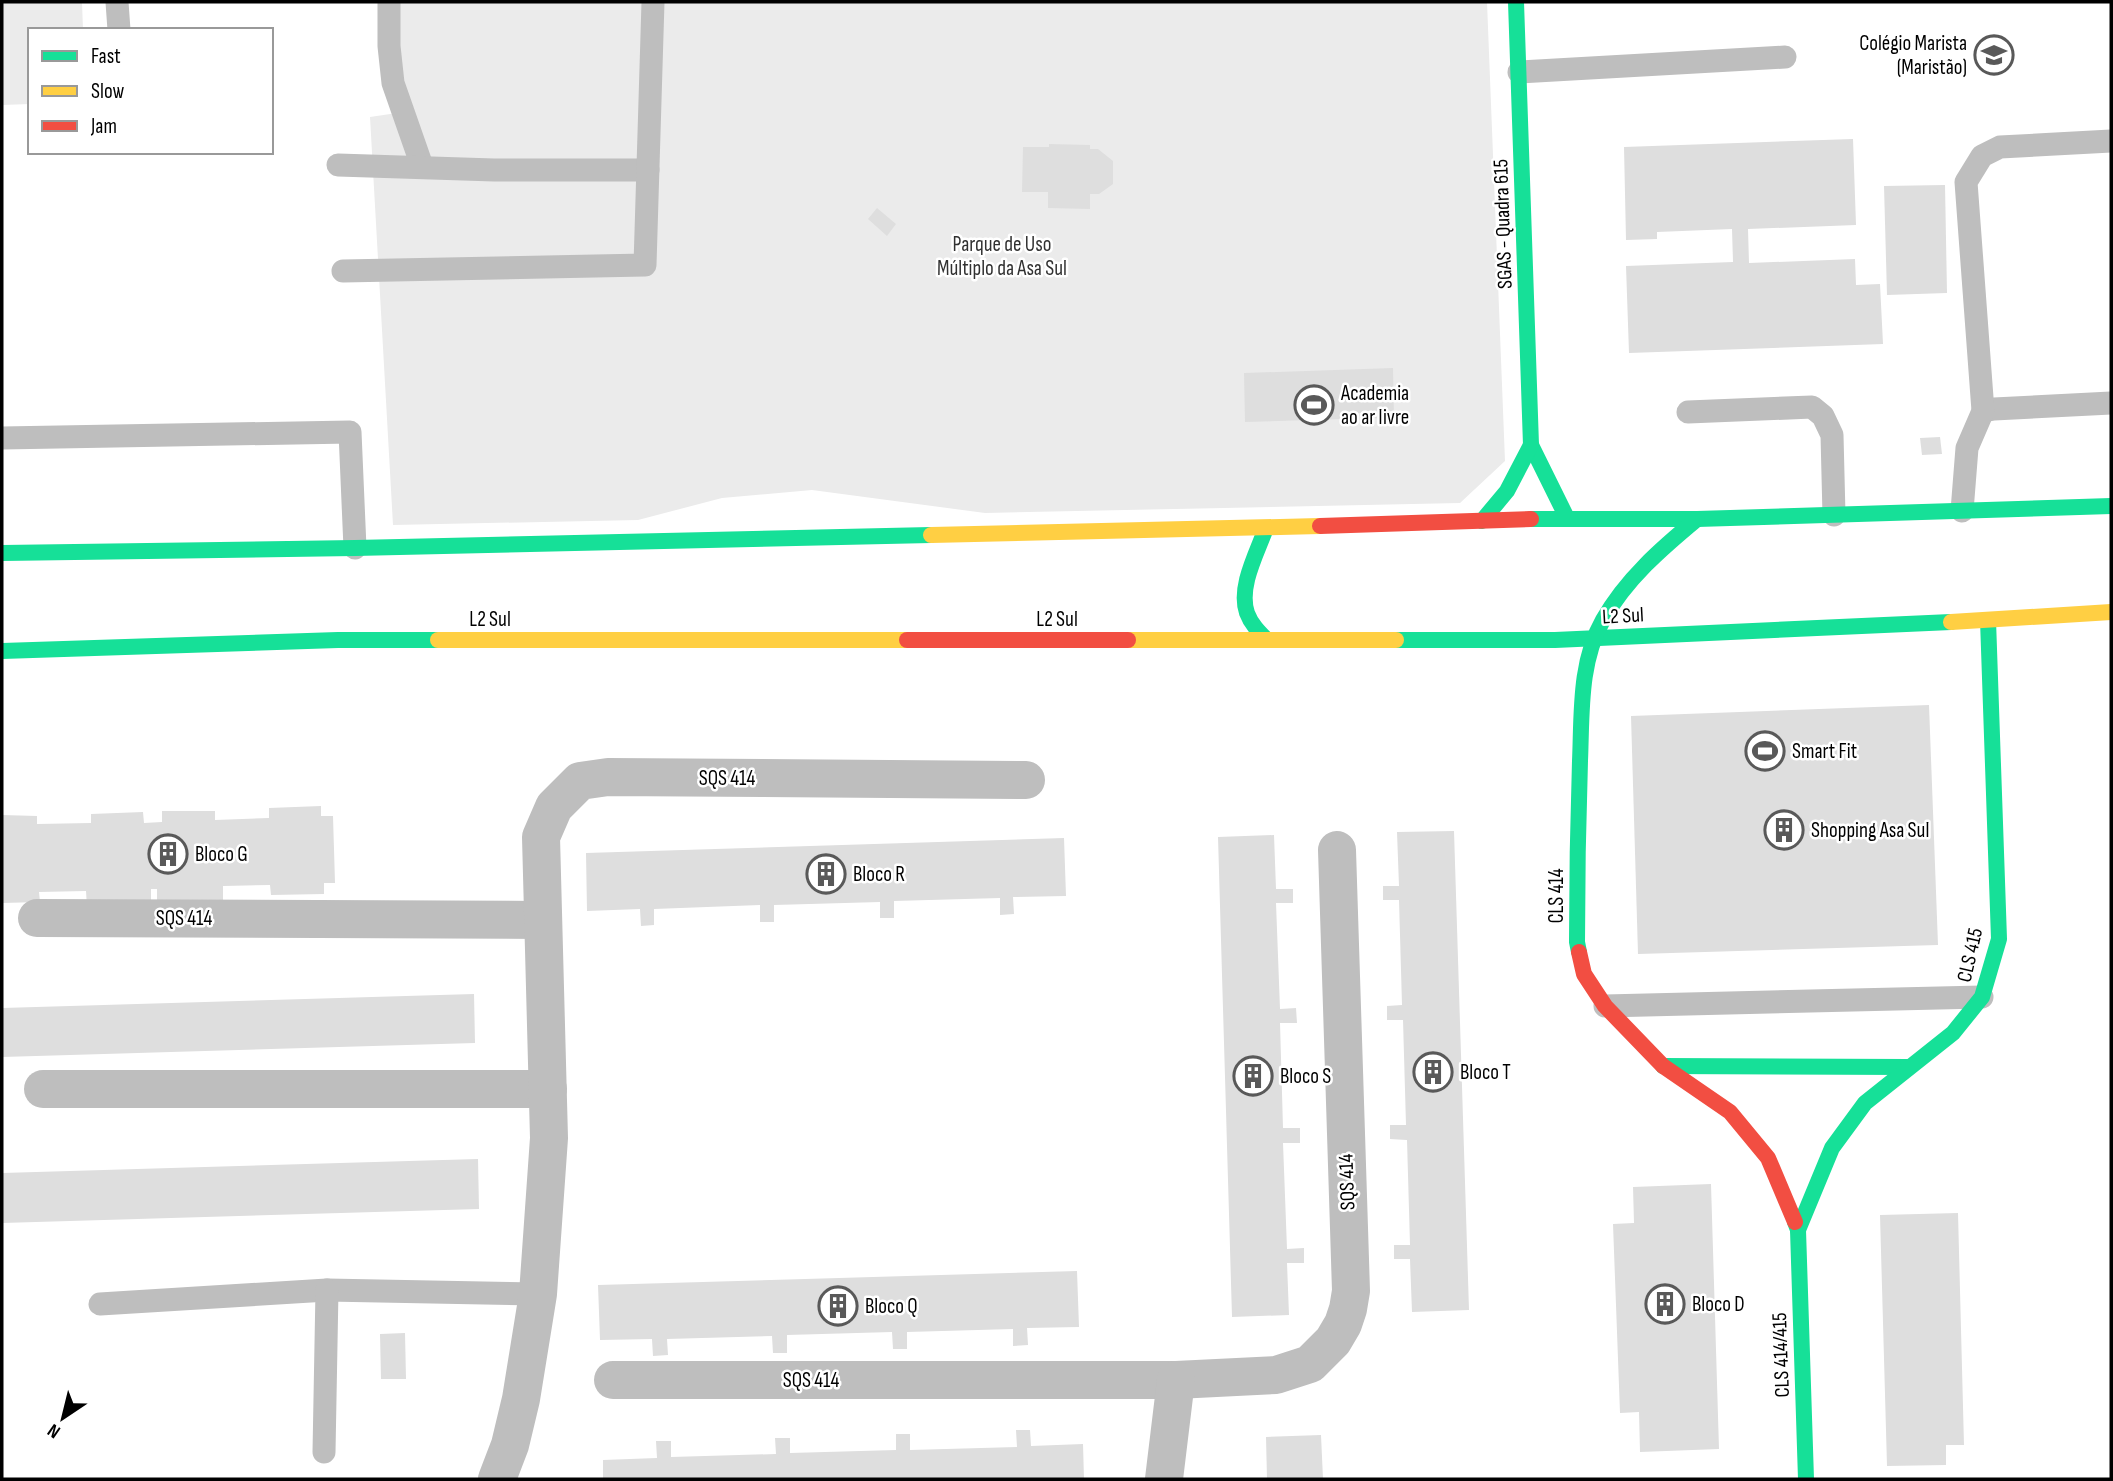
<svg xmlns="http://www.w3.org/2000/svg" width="2113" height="1481" font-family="'Sofia Sans Condensed',sans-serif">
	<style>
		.green { fill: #ebebeb }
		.building { fill: #dedede }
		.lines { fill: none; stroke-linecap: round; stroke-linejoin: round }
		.lane { stroke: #bebebe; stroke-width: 23 }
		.street { stroke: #bebebe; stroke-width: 38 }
		.fast { stroke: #16e098; stroke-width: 16 }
		.slow { stroke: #ffcf43; stroke-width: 16 }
		.jam { stroke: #f24e42; stroke-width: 16 }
		.labels { text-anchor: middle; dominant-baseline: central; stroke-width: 5; stroke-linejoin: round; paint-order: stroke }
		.poi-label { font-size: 21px; fill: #000; stroke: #fff; text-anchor: start }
		.street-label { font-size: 21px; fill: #000; stroke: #fff }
		.park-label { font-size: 21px; fill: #313131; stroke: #fff }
	</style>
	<rect width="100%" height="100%" fill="#fff"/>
	<g class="green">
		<polygon points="2,2 82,2 83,30 30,30 30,104 2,105"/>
		<polygon points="393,2 1487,2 1505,461 1460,503 985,513 812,490 722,498 638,520 393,525 370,117 397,113"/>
	</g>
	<g class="building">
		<polygon points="1853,139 1856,225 1748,229 1749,263 1855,259 1856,285 1880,284 1883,344 1629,353 1626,266 1733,262 1732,229 1657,232 1657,239 1626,240 1624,147"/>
		<polygon points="1049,144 1090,145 1090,149 1098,149 1113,161 1113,184 1099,194 1090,194 1090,209 1048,208 1048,192 1022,192 1023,147 1049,147"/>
		<polygon points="1945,185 1947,293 1887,295 1884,186"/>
		<polygon points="877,208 896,224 887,236 868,219"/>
		<polygon points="1393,368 1394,419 1371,418 1366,413 1346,413 1342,419 1245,422 1244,373"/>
		<polygon points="1940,437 1942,454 1922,455 1920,438"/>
		<polygon points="1929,705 1938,945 1638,954 1631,716"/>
		<polygon points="321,806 321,816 333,816 335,883 324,883 324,894 271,895 270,885 223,886 223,904 157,906 157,889 151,889 151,905 87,907 86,891 39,892 40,902 2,903 2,815 37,816 37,824 91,823 91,814 143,812 144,823 162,822 162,811 215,811 215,820 269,818 269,808"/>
		<polygon points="1454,831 1469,1310 1412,1312 1410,1259 1394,1259 1394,1245 1410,1245 1407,1140 1390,1139 1390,1125 1406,1125 1403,1020 1387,1020 1387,1006 1402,1005 1399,900 1383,900 1383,886 1399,886 1397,832"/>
		<polygon points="1274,835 1276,889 1293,889 1293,903 1276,903 1280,1009 1296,1008 1297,1023 1280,1023 1283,1128 1300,1128 1300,1143 1283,1143 1287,1249 1304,1248 1304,1263 1287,1263 1289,1315 1232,1317 1218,837"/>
		<polygon points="1064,838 1066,896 1013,897 1014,914 1000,915 1000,898 894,901 894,918 880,918 880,902 774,905 774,922 760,922 760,905 654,909 654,925 641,926 640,909 587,911 586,853"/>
		<polygon points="474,994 475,1043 2,1057 2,1008"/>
		<polygon points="478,1159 479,1209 2,1223 2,1173"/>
		<polygon points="1711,1184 1719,1449 1640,1452 1639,1412 1620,1413 1613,1224 1634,1223 1633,1187"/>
		<polygon points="1958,1213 1964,1445 1946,1445 1946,1465 1887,1466 1880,1215"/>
		<polygon points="1077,1271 1079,1327 1027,1328 1028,1345 1013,1346 1013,1329 907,1332 907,1349 893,1349 892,1332 787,1335 787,1353 773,1353 772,1336 667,1339 668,1355 653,1356 652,1339 600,1340 598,1285"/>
		<polygon points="405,1333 406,1379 381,1379 380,1334"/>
		<polygon points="1016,1430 1030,1430 1031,1446 1083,1444 1084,1479 603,1479 603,1460 657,1458 656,1441 671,1441 671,1457 776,1454 775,1438 790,1438 790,1453 896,1450 896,1434 910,1434 910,1450 1017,1447"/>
		<polygon points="1321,1435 1323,1479 1267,1479 1266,1437"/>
	</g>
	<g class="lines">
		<g class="lane">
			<polyline points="117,2 119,30"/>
			<polyline points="389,2 389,46 393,83 422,166"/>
			<polyline points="1519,72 1785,57"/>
			<polyline points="338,165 494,170 648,170"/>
			<polyline points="343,271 645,265 653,2"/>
			<polyline points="1983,411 1994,409 2111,403"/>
			<polyline points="1688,412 1812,407 1823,416 1832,435 1834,515"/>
			<polyline points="2,438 350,432 355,548"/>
			<polyline points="1962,511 1967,448 1983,411 1966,182 1982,156 2000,147 2111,141"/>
			<polyline points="1605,1006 1982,997"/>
			<polyline points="100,1304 327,1290 538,1294"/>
			<polyline points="324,1452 327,1290"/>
		</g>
		<g class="street">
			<polyline points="37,918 542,920"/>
			<polyline points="43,1089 548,1089"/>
			<polyline points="613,1380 1176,1380 1276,1375 1310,1364 1333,1341 1343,1324 1348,1309 1351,1291 1337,850"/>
			<polyline points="497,1479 510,1445 521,1399 538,1294 549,1138 541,837 554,807 580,781 608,777 1026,780"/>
			<polyline points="1164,1479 1176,1380"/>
		</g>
		<g class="fast">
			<polyline points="1516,2 1531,445 1567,518"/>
			<polyline points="1531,519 1697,519 2111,506"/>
			<polyline points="1482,521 1507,491 1531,445"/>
			<path d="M1266,528C1257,553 1238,587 1247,613C1251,624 1259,632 1267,640"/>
			<polyline points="2,553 355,548 931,535"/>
			<polyline points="1396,640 1555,640 1951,622"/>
			<polyline points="2,651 338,640 438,640"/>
			<path d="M1579,952L1577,942C1577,881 1578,821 1580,761C1582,714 1579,662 1603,620C1626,579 1662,548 1697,519"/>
			<polyline points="1663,1066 1908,1067"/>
			<polyline points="1795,1222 1798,1230 1806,1479"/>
			<polyline points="1798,1230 1832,1148 1865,1103 1953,1033 1982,997 1999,939 1988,620"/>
		</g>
		<g class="slow">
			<polyline points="931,535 1320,526"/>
			<polyline points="1951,622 2111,612"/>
			<polyline points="438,640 907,640"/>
			<polyline points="1128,640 1396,640"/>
		</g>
		<g class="jam">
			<polyline points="1320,526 1531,519"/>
			<polyline points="907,640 1128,640"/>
			<polyline points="1579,952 1584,974 1605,1006 1663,1066 1730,1112 1768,1158 1795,1222"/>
		</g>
	</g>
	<defs>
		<g id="university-ring" transform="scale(2.0125)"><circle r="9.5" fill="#fff" stroke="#595959" stroke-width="1.5"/><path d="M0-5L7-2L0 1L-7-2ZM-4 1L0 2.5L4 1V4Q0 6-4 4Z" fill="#595959"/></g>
		<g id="stadium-ring" transform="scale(2.0125)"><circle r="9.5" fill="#fff" stroke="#595959" stroke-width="1.5"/><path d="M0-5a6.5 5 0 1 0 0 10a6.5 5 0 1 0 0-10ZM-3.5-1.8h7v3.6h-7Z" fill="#595959"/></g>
		<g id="building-ring" transform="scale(2.0125)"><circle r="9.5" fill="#fff" stroke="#595959" stroke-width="1.5"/><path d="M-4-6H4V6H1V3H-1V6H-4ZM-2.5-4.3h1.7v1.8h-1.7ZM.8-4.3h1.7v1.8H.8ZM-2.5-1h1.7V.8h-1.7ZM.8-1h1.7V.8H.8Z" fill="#595959"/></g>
	</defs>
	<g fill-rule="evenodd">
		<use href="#university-ring" x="1994" y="55"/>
		<use href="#stadium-ring" x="1314" y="405"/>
		<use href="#stadium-ring" x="1765" y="751"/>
		<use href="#building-ring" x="1784" y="830"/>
		<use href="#building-ring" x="168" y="854"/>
		<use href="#building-ring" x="826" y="874"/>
		<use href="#building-ring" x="1433" y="1072"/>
		<use href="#building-ring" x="1253" y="1076"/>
		<use href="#building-ring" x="1665" y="1304"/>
		<use href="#building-ring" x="838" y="1306"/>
	</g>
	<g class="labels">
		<g class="poi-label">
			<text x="1967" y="43" text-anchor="end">Colégio Marista<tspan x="1967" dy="24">(Maristão)</tspan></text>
			<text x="1341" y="393">Academia<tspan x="1341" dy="24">ao ar livre</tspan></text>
			<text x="1792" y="751">Smart Fit</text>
			<text x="1811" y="830">Shopping Asa Sul</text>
			<text x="195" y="854">Bloco G</text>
			<text x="853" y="874">Bloco R</text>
			<text x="1460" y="1072">Bloco T</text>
			<text x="1280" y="1076">Bloco S</text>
			<text x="1692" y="1304">Bloco D</text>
			<text x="865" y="1306">Bloco Q</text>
		</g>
		<g class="street-label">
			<text transform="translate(1503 224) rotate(-92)">SGAS - Quadra 615</text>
			<text transform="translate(1623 616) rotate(-3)">L2 Sul</text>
			<text x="490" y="619">L2 Sul</text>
			<text x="1057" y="619">L2 Sul</text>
			<text x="727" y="778">SQS 414</text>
			<text transform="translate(1556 896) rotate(-90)">CLS 414</text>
			<text x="184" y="918">SQS 414</text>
			<text transform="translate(1970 955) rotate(-77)">CLS 415</text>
			<text transform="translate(1347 1182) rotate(-92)">SQS 414</text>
			<text transform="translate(1781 1355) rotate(-92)">CLS 414/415</text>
			<text x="811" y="1380">SQS 414</text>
		</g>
		<g class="park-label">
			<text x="1002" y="244">Parque de Uso<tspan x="1002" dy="24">Múltiplo da Asa Sul</tspan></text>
		</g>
	</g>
	<rect width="2113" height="1481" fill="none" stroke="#000000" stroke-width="7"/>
	<rect x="28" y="28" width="245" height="126" fill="#ffffff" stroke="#999999" stroke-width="2"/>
	<rect x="42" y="51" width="35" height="10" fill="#16e098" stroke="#999999" stroke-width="2"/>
	<text x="91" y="63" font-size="21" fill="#000000">Fast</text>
	<rect x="42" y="86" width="35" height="10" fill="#ffcf43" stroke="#999999" stroke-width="2"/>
	<text x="91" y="98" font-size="21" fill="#000000">Slow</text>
	<rect x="42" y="121" width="35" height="10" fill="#f24e42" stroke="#999999" stroke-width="2"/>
	<text x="91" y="133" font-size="21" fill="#000000">Jam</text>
	<g transform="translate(63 1418) rotate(215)" stroke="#ffffff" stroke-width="5" paint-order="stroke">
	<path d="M0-5L12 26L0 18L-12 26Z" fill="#000000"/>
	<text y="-10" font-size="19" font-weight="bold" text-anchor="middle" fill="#000000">N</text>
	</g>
</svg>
